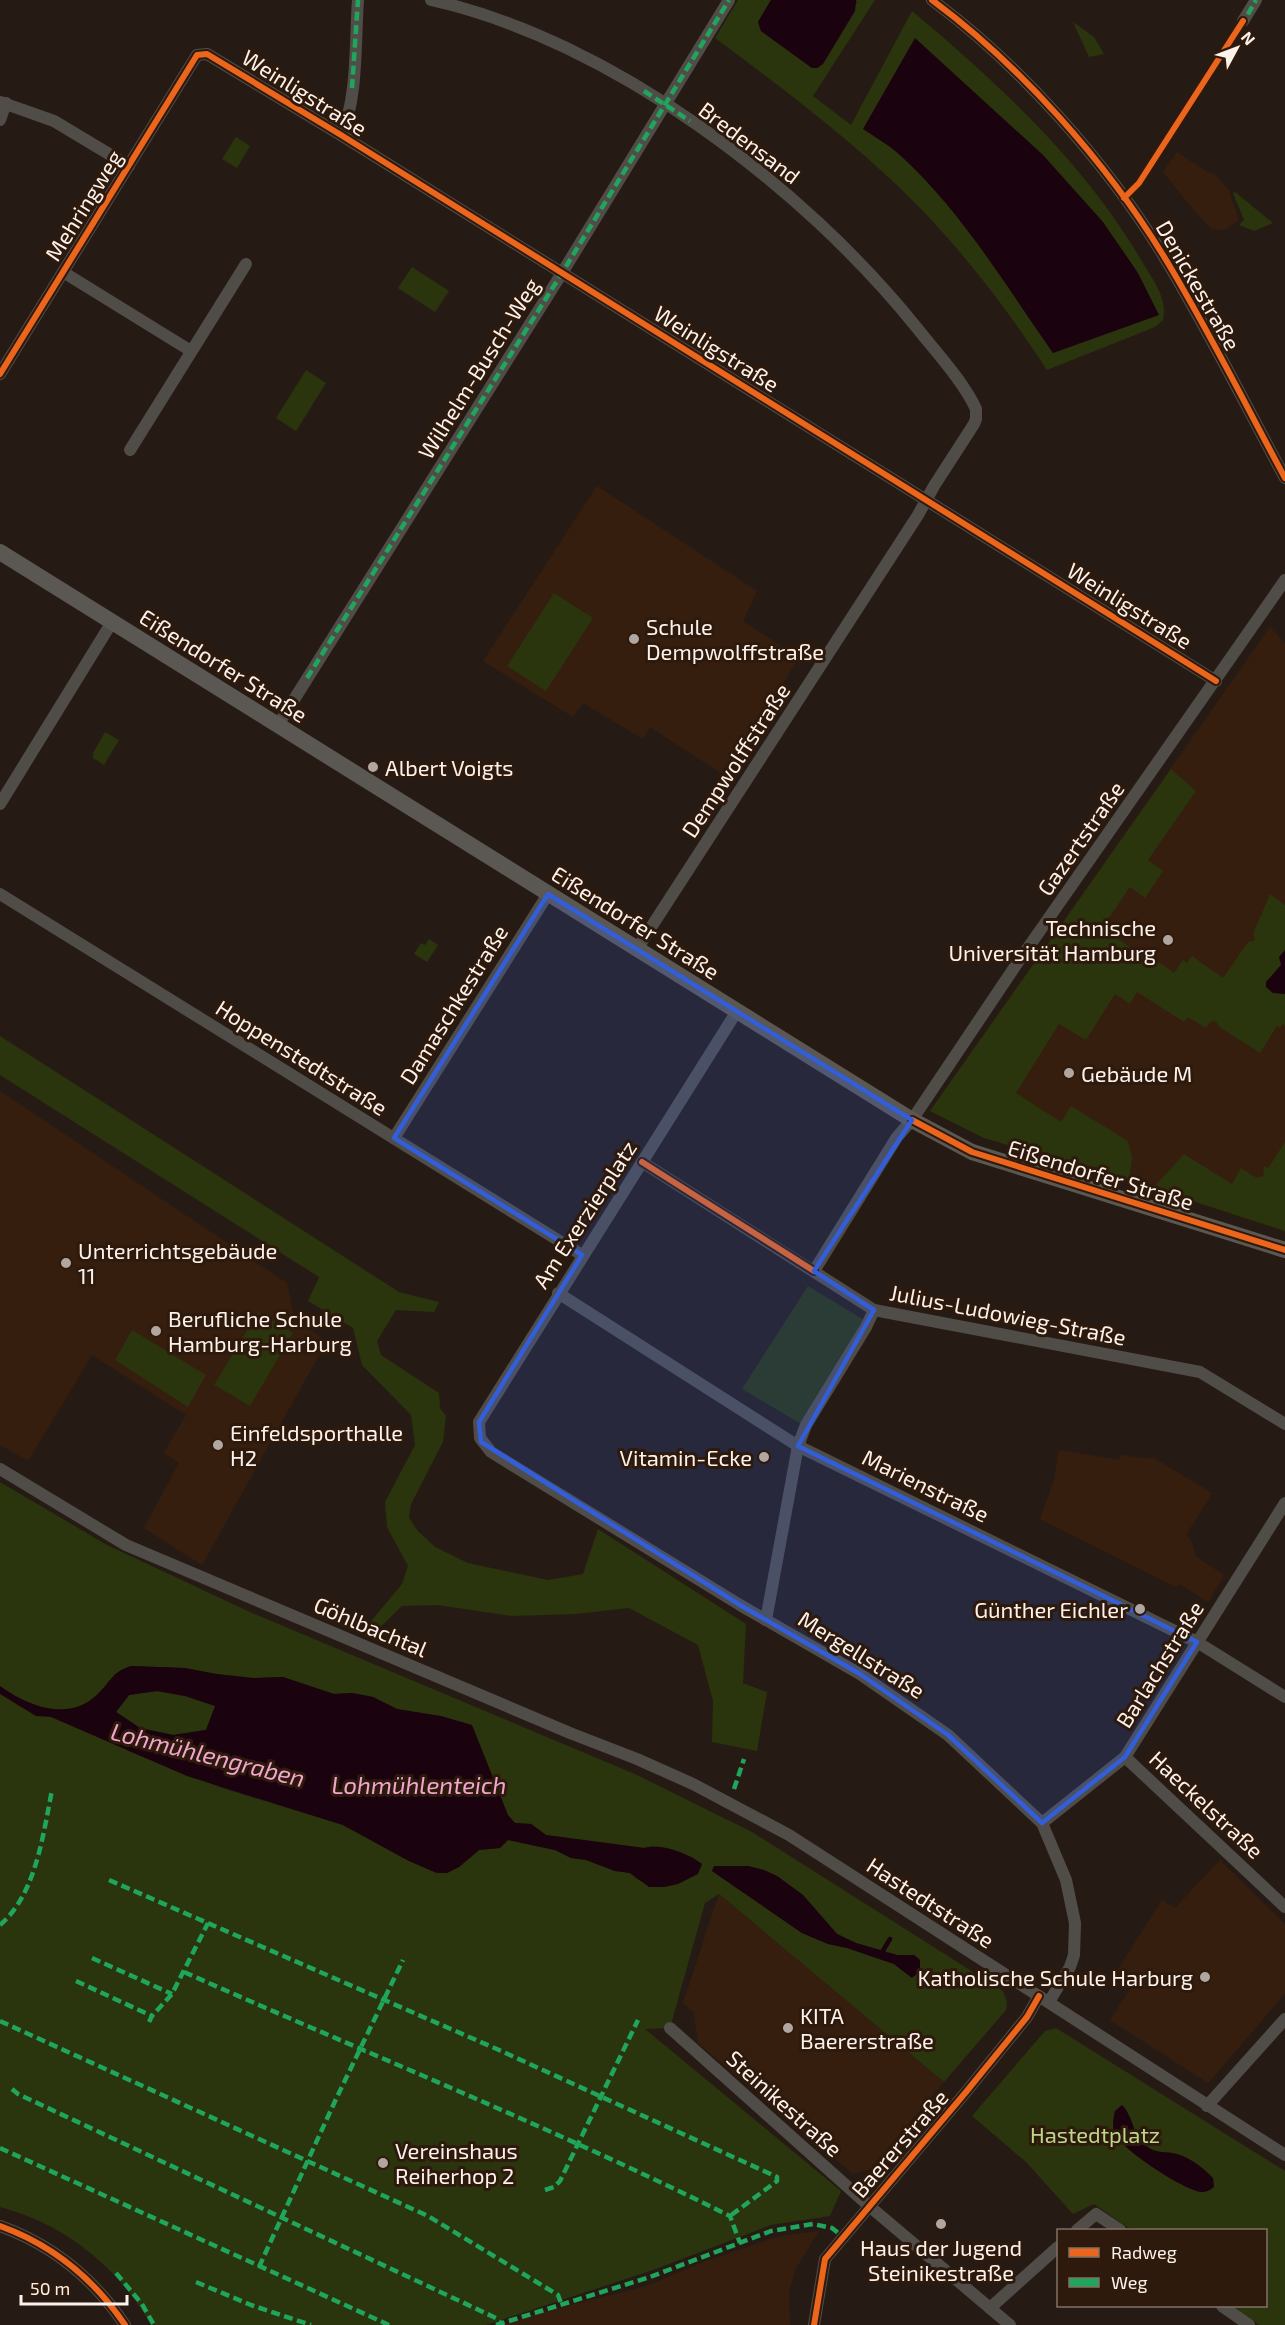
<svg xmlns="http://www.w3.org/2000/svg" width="1285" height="2325" font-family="'Exo 2',sans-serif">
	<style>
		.built { fill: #361e0e }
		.green { fill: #2a340d; fill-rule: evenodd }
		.water { fill: #1a020e; fill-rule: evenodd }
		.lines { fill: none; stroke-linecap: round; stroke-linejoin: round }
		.stream { stroke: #1a020e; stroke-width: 4.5 }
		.minor { stroke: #504d49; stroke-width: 12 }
		.secondary { stroke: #5b5752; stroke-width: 16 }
		.quiet { stroke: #20a55d; stroke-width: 4.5; stroke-dasharray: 9 4.5; stroke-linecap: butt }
		.cycleway-casing { stroke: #2e1a0c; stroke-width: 10 }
		.cycleway { stroke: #eb651d; stroke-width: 6 }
		.marked { fill: #335eda; fill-opacity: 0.2; stroke: #335eda; stroke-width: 4.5; stroke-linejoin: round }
		.poi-dot { fill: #b2a7a0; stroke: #2e1a0c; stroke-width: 2 }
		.labels { text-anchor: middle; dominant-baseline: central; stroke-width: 6; stroke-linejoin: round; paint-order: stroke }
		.street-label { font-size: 22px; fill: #fdf2eb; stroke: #2e1a0c }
		.poi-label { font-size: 22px; fill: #fdf2eb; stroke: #2e1a0c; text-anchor: start }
		.park-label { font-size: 22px; fill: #bcd789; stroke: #2e1a0c }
		.water-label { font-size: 24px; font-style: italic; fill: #f3a5d0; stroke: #2e1a0c }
	</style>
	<rect width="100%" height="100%" fill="#261b14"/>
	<g class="built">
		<polygon points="1177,152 1207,172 1214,174 1228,189 1239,220 1224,230 1212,229 1197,214 1163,172"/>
		<polygon points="597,486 757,591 743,621 799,658 724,775 650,727 643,739 583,703 573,717 483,661"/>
		<polygon points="1270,627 1285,643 1285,1231 1129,1181 984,1138 930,1111"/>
		<polygon points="0,1091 287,1283 295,1321 327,1341 202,1565 144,1528 179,1463 164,1453 186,1415 92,1355 28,1461 0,1445"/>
		<polygon points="1059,1450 1119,1460 1121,1455 1148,1459 1152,1457 1212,1493 1186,1535 1191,1540 1196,1557 1224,1575 1208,1602 1180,1584 1176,1587 1040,1519 1054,1480"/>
		<polygon points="1220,1860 1285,1924 1285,1994 1208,2083 1110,2020 1134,1983 1116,1972 1162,1900 1175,1908"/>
		<polygon points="719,1894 944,2082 870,2169 853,2174 698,2043 694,2013 683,2003"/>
		<polygon points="819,2231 795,2270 789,2293 790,2325 504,2325 532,2315 646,2286 706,2261 780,2236"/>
	</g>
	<g class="green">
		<path d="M738,0H771L758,22L761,31L812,68H818L857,3L856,0H875L813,96L851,125L912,11C999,84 1087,165 1144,265C1154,281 1168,300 1163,320L1155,327L1047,370C1009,312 969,259 921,209C859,145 786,91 715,38Z"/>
		<polygon points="1073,22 1094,37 1104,54 1089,57"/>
		<polygon points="236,137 250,146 237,168 222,159"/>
		<polygon points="1235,192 1273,223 1254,231 1239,225 1244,220 1233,193"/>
		<polygon points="412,267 449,291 435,312 398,288"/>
		<polygon points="306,370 326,383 296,431 276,418"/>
		<polygon points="554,593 593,618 546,691 507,666"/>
		<polygon points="105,732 119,740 104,765 93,758 93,753"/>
		<polygon points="1171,769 1196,791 1148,860 1163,871 1145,898 1130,887 1104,925 1118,934 1117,938 1150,961 1153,958 1174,973 1183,960 1187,963 1192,956 1223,978 1248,942 1255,940 1253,934 1270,894 1285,905 1285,1026 1282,1024 1280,1028 1277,1026 1260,1053 1218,1026 1216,1021 1210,1022 1206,1028 1188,1017 1184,1022 1137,992 1130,1004 1115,994 1086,1040 1059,1024 1016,1093 1061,1122 1071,1106 1128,1141 1132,1157 1129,1181 984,1138 930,1111"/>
		<polygon points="429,939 438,945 427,962 414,954 421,943 425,945"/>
		<polygon points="0,1036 399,1292 439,1302 434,1312 396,1310 377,1341 381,1355 439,1393 440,1408 446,1416 443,1442 411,1504 409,1518 418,1531 435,1547 468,1563 548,1580 583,1574 598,1529 746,1624 743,1683 767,1692 757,1751 712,1742 713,1701 698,1645 629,1608 575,1614 512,1616 437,1605 402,1606 372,1635 362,1632 402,1584 408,1566 387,1527 385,1502 415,1445 411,1415 362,1365 353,1328 308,1301 319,1277 0,1075"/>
		<polygon points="1285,1142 1285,1231 1153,1188 1184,1154 1232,1184 1241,1168 1257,1178 1263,1176 1264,1166 1268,1168"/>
		<polygon points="808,1286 864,1320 801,1424 742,1389"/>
		<polygon points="258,1312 293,1333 250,1406 214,1385"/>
		<polygon points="132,1330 206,1375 188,1407 115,1360"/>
		<path d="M0,1482L107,1545L252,1613L637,1775L752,1832L1003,1991L1007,2002L1006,2010L944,2082L719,1894L705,1903L670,2028L645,2029L841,2191L830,2216L771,2225L653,2270L486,2325H151C118,2267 65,2224 0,2207ZM131,1666L185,1668L216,1674L253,1678L283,1677L334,1694L352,1693L373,1697L397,1709L515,1823L531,1824L546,1835L644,1848C663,1843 676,1852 694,1858L638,1880L630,1873L615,1871L586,1860L571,1858L555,1850L508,1840L500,1848L479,1850L459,1867L447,1873H437L409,1861L343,1825L222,1788L128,1751L89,1701C106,1689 110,1674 131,1666ZM714,1866H748L764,1870L777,1876L803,1895L837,1934L856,1943L897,1955H914L920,1960V1971L908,1975L894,1964L847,1948L828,1944L802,1933L712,1871Z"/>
		<polygon points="157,1691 185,1696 216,1706 206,1730 173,1735 140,1728 116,1712 129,1695"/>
		<polygon points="1056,2028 1285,2171 1285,2325 1259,2325 1233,2306 1266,2306 1266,2230 1131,2230 1094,2204 1073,2214 1026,2162 972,2116 1045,2031"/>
	</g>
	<g class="water">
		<polygon points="771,0 856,0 855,11 823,64 817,68 812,68 761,31 758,22"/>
		<path d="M915,38L1043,155L1103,222L1138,273L1159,315L1053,353C1006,286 962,212 901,156C889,145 875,137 863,129Z"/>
		<polygon points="1285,950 1285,994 1273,993 1266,987 1266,982 1281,965 1279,957"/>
		<path d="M131,1666L185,1668L216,1674L253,1678L283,1677L334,1694L352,1693L373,1697L397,1709L441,1716L472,1725L508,1815L515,1823L531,1824L546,1835L644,1848C661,1843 688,1853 702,1864L698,1874L678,1884L664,1887H649L630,1873L615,1871L586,1860L571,1858L555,1850L508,1840L500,1848L479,1850L459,1867L447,1873H437L409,1861L343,1825L187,1776L51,1717L36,1716L0,1694V1686C28,1706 68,1722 97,1695C112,1681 110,1673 131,1666ZM157,1691L185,1696L215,1706L206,1730L173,1735L140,1728L116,1712L129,1695Z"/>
		<polygon points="714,1866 748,1866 764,1870 777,1876 803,1895 837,1934 856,1943 897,1955 914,1955 920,1960 920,1971 912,1978 894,1964 847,1948 828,1944 802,1933 712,1871"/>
		<path d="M1122,2105C1134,2117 1132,2135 1146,2146C1157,2154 1165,2151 1177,2154C1191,2158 1203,2168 1213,2178L1214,2187C1210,2190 1207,2192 1201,2192C1184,2190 1122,2150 1115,2134C1112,2127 1113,2119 1115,2111Z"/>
	</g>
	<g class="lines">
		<polyline class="stream" points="881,1954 890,1939"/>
		<g class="minor">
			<path d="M431,0C611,40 803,186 917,328C936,352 963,381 976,409V419L974,424L934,486L918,515L637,949"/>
			<path d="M932,0C1020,65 1106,162 1163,255C1207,327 1245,404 1285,478"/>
			<polyline points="1243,21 1256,0"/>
			<polyline points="0,102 54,121 129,166"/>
			<polyline points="0,120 6,103"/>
			<path d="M341,135C358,100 355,40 358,0"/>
			<polyline points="63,272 191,351"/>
			<polyline points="0,374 197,55 207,54 341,135 1216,681"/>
			<polyline points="130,450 246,264"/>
			<polyline points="278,725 562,273 729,0"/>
			<polyline points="0,804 112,622"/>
			<polyline points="0,894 582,1255"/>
			<polyline points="737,1011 479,1422 480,1438 491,1452 740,1605 860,1674 948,1735 1042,1823 1066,1880 1075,1923 1074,1955 1070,1967 1049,2002"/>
			<polyline points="394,1138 548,894"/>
			<polyline points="642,1162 874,1310 1200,1372 1285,1424"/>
			<polyline points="814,1271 897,1137 912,1120 1016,965 1285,580"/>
			<polyline points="558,1293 798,1446 1197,1642 1285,1697"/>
			<polyline points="0,1469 126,1545 570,1733 637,1759 693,1784 789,1835 1285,2155"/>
			<polyline points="766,1620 798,1446 806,1425 866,1327 874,1310"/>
			<polyline points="1125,1757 1285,1907"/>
			<polyline points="1042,1823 1125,1757 1285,1503"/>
			<polyline points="670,2028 868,2205 1010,2325"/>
			<polyline points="1207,2106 1285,2019"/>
			<path d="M0,2226C53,2245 94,2279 125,2325"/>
			<polyline points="1077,2230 1096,2214 1120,2230"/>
			<polyline points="1222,2306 1249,2325"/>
			<polyline points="990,2308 1058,2247"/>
			<polyline points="814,2325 825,2259 966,2092 1027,2017 1039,1996"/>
		</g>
		<polyline class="secondary" points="0,552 912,1120 972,1152 1285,1250"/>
		<g class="quiet">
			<polyline points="1241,26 1256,0"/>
			<polyline points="352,88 358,0"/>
			<polyline points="644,91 690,121"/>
			<polyline points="307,678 562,273 729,0"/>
			<polyline points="734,1789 744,1759"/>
			<polyline points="109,1880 499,2050 777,2177 777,2181 730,2216"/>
			<path d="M0,1925C36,1894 43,1835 52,1790"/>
			<polyline points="92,1958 172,1994"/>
			<path d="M184,1972C366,2053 551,2127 730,2216L740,2243"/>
			<polyline points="76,1981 152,2016"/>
			<polyline points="0,2021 428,2216 558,2295 561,2303"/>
			<polyline points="149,2022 152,2016 172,1994 208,1923"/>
			<polyline points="12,2089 18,2094 496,2318 501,2323"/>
			<polyline points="0,2148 389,2325"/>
			<polyline points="545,2190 554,2187 560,2181 638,2020"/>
			<polyline points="259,2267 336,2099 403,1960"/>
			<polyline points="116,2273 142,2304 154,2325"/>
			<polyline points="196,2282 251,2305 311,2325"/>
			<polyline points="496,2325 650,2277 771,2231 813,2224 832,2228 843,2237"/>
		</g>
		<g class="cycleway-casing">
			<g id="cycleway">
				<path d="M932,0C1020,65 1106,162 1163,255C1207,327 1245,404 1285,478"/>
				<polyline points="1124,198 1139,183 1243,21"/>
				<polyline points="0,374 197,55 207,54 341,135 1216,681"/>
				<polyline points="912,1120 972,1152 1285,1250"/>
				<polyline points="642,1162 814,1271"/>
				<path d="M0,2226C53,2245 94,2279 125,2325"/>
				<polyline points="814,2325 825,2259 966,2092 1027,2017 1039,1996"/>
			</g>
		</g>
		<use href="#cycleway" class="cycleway"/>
	</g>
	<path class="marked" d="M548,894L912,1120L814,1271L874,1310L798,1446L1197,1642L1125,1757L1042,1823L948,1735L860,1674L740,1605L481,1442L479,1422L582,1255L394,1138Z"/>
	<g class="poi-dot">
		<circle cx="634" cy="639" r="6"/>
		<circle cx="373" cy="767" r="6"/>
		<circle cx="1168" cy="940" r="6"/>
		<circle cx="1069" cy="1073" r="6"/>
		<circle cx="66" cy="1263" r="6"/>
		<circle cx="156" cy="1331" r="6"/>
		<circle cx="218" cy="1445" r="6"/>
		<circle cx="764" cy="1457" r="6"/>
		<circle cx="1140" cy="1609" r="6"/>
		<circle cx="1205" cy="1977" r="6"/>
		<circle cx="788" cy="2028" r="6"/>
		<circle cx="383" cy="2163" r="6"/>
		<circle cx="941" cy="2224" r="6"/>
	</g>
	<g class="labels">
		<g class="street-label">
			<text transform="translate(305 92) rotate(32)">Weinligstraße</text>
			<text transform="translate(750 142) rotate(37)">Bredensand</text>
			<text transform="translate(83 205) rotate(-58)">Mehringweg</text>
			<text transform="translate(1199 285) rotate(60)">Denickestraße</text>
			<text transform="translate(717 348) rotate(32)">Weinligstraße</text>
			<text transform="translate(478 368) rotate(-58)">Wilhelm-Busch-Weg</text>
			<text transform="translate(1130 605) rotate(32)">Weinligstraße</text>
			<text transform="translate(224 665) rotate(32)">Eißendorfer Straße</text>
			<text transform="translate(735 760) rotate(-57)">Dempwolffstraße</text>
			<text transform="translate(1080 838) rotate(-55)">Gazertstraße</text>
			<text transform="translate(636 922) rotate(32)">Eißendorfer Straße</text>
			<text transform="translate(453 1004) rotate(-58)">Damaschkestraße</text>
			<text transform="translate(302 1057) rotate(32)">Hoppenstedtstraße</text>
			<text transform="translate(1101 1174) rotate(17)">Eißendorfer Straße</text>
			<text transform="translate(584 1214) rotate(-57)">Am Exerzierplatz</text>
			<text transform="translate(1008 1314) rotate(11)">Julius-Ludowieg-Straße</text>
			<text transform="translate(926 1485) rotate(26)">Marienstraße</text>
			<text transform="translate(371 1626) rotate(23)">Göhlbachtal</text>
			<text transform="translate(862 1654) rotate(32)">Mergellstraße</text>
			<text transform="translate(1159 1664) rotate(-58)">Barlachstraße</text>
			<text transform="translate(1207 1804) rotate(43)">Haeckelstraße</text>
			<text transform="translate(931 1902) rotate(33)">Hastedtstraße</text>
			<text transform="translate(785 2103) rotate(42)">Steinikestraße</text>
			<text transform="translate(899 2143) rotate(-49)">Baererstraße</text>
		</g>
		<g class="poi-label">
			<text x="646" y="626">Schule<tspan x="646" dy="25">Dempwolffstraße</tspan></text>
			<text x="385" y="767">Albert Voigts</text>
			<text x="1156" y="927" text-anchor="end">Technische<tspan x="1156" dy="25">Universität Hamburg</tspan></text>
			<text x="1081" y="1073">Gebäude M</text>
			<text x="78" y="1250">Unterrichtsgebäude<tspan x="78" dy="25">11</tspan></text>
			<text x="168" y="1318">Berufliche Schule<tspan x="168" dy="25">Hamburg-Harburg</tspan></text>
			<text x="230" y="1432">Einfeldsporthalle<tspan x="230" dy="25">H2</tspan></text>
			<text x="752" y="1457" text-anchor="end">Vitamin-Ecke</text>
			<text x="1128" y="1609" text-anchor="end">Günther Eichler</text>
			<text x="1193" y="1977" text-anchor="end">Katholische Schule Harburg</text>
			<text x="800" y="2015">KITA<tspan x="800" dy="25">Baererstraße</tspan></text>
			<text x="395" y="2150">Vereinshaus<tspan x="395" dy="25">Reiherhop 2</tspan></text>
			<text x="941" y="2247" text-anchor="middle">Haus der Jugend<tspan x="941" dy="25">Steinikestraße</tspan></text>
		</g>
		<g class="park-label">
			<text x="1095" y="2134">Hastedtplatz</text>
		</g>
		<g class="water-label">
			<text transform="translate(208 1754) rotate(14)">Lohmühlengraben</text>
			<text x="419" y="1784">Lohmühlenteich</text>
		</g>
	</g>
	<rect x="1057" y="2229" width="210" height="78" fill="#2e1a0c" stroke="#817065" stroke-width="1.5"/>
	<rect x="1069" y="2248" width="30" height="9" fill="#eb651d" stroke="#817065" stroke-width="1.5"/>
	<text x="1111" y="2259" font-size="18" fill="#fdf2eb">Radweg</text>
	<rect x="1069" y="2278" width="30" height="9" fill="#20a55d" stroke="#817065" stroke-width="1.5"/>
	<text x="1111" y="2289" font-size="18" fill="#fdf2eb">Weg</text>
	<g transform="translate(1237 48) rotate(49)" stroke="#2e1a0c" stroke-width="4.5" paint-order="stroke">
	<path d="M0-4.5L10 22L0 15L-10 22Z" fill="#fdf2eb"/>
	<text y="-9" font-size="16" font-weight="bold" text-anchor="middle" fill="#fdf2eb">N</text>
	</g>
	<path d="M21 2295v9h106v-9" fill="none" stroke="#fdf2eb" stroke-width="3"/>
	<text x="30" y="2295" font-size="18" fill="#fdf2eb" stroke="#2e1a0c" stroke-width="4.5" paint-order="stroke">50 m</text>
</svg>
